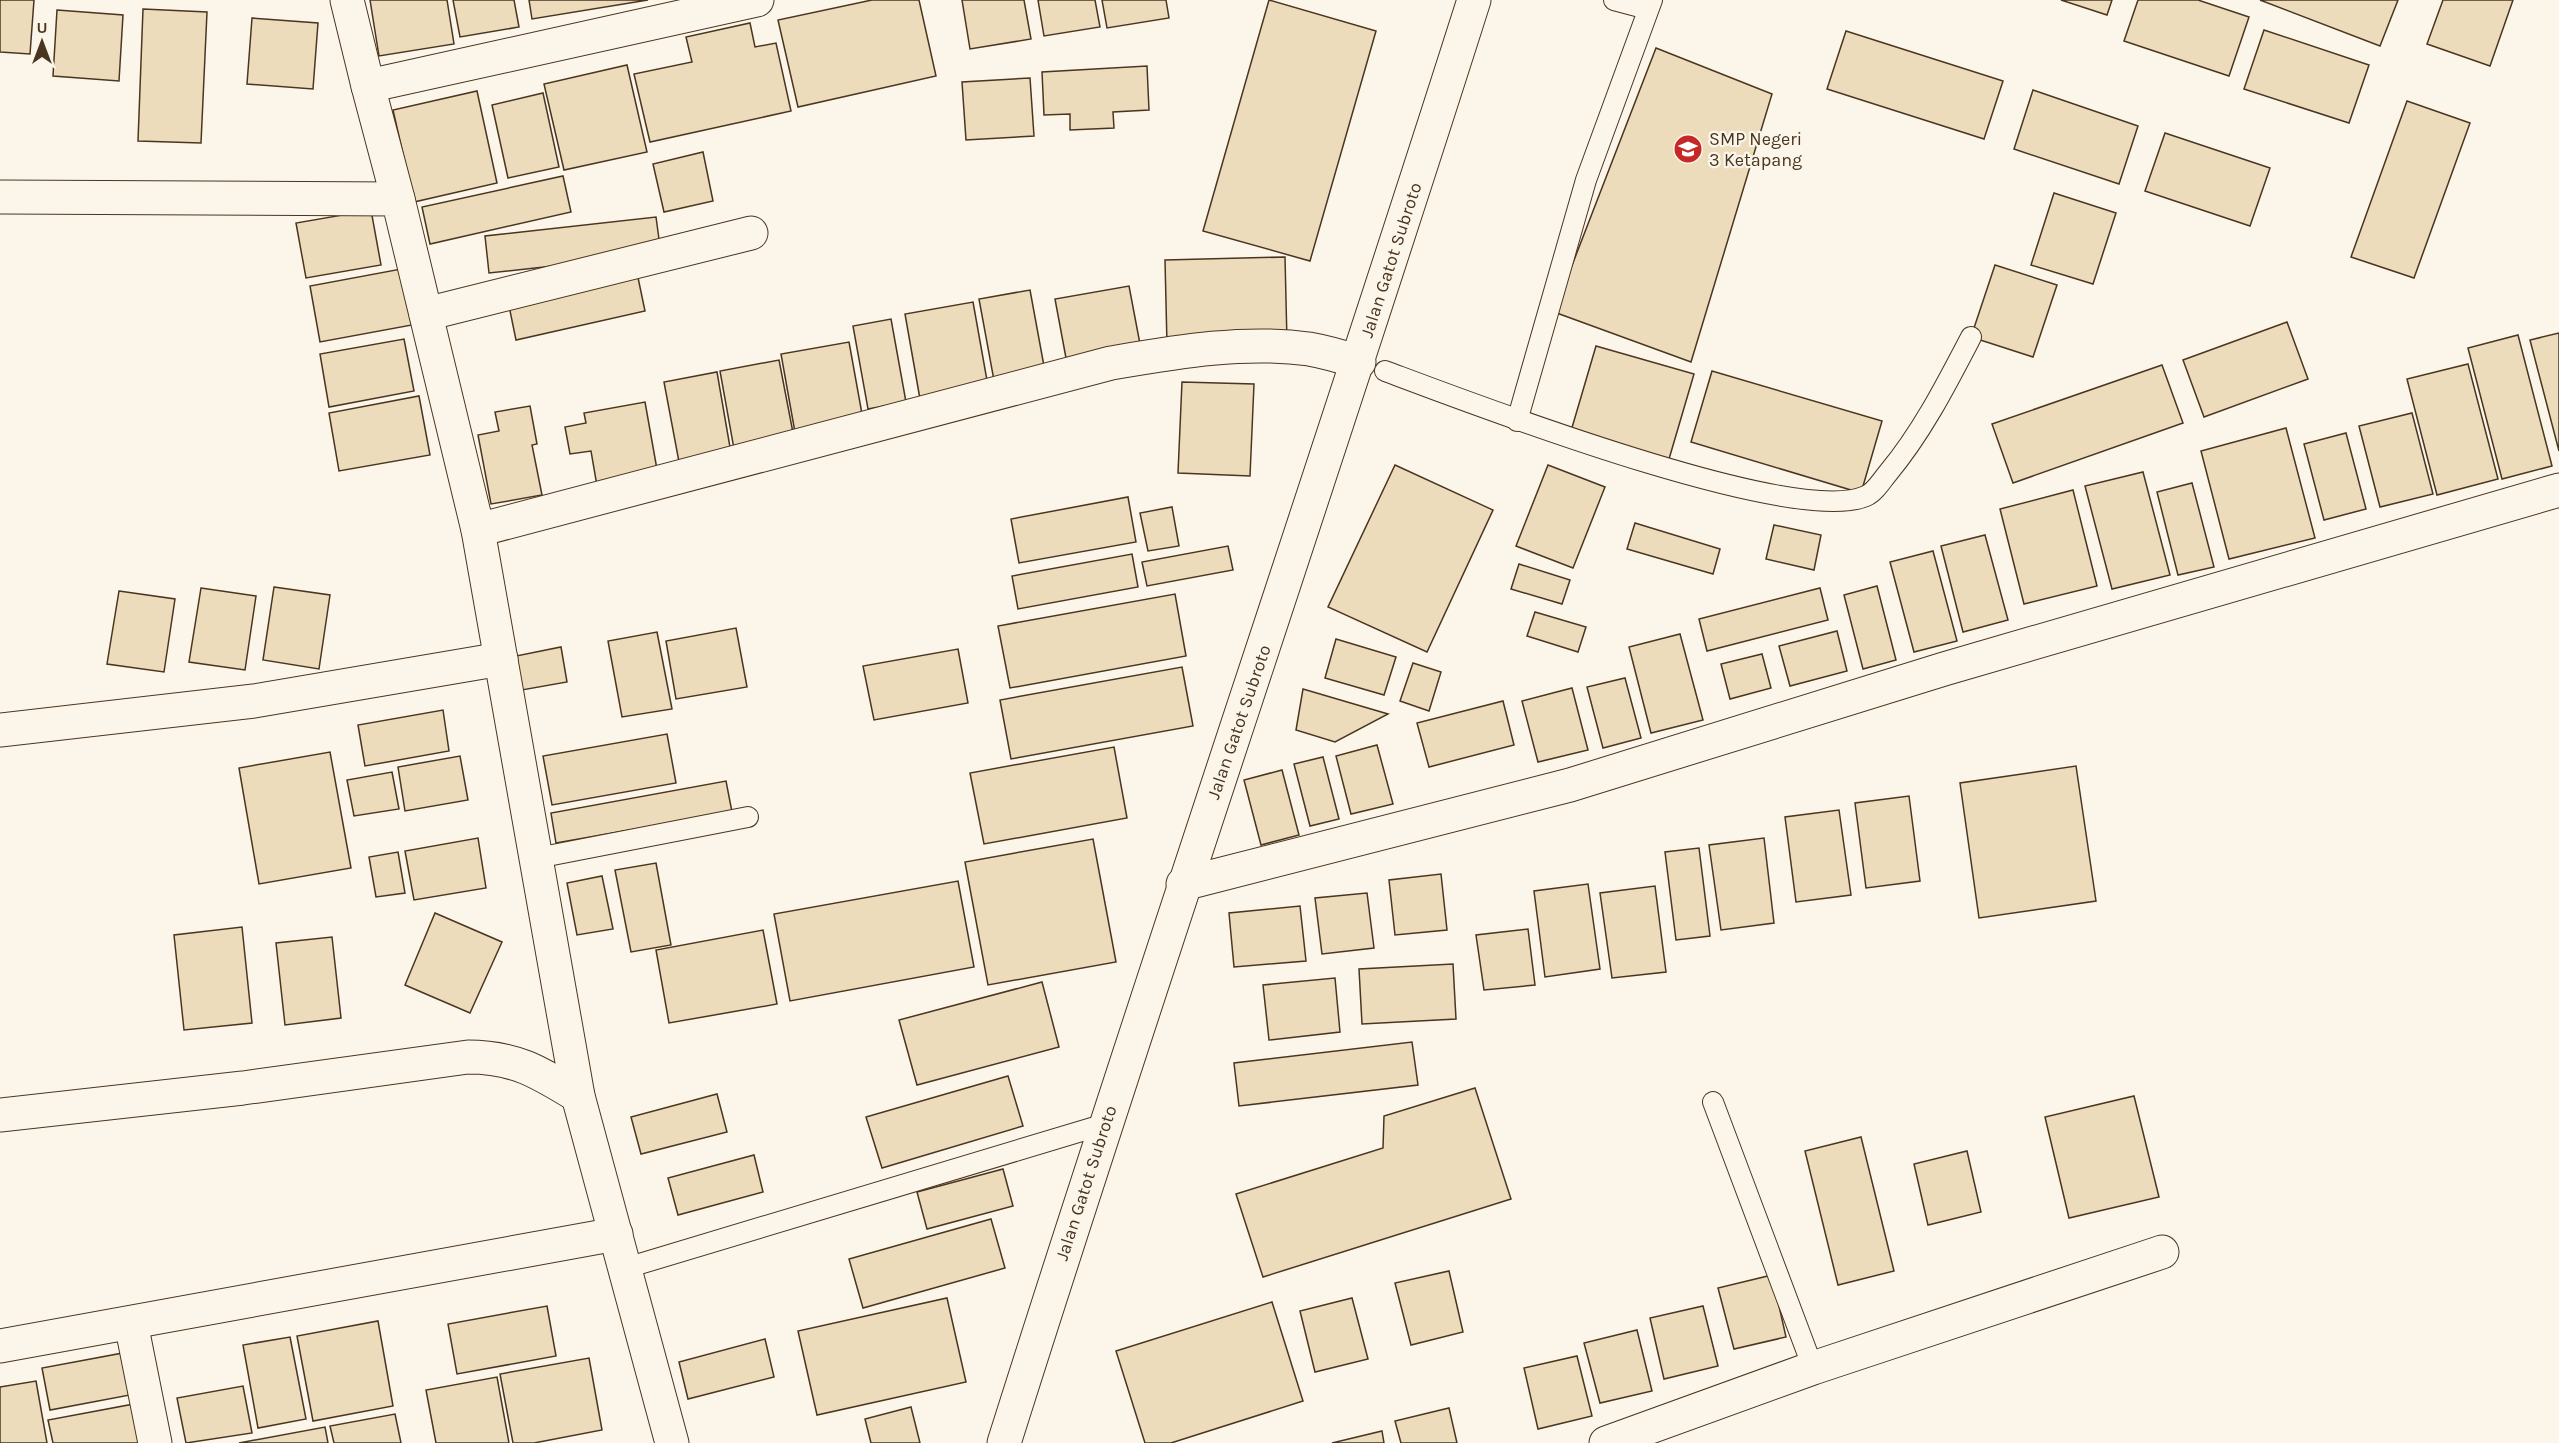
<svg xmlns="http://www.w3.org/2000/svg" width="2559" height="1443" font-family="Karla,sans-serif">
	<style>
		.building { fill: #ecdcbc; stroke: #4a3520; stroke-width: 1.5 }
		.lines { fill: none; stroke-linecap: round; stroke-linejoin: round }
		.service-casing { stroke: #4a3520; stroke-width: 22 }
		.minor-casing { stroke: #4a3520; stroke-width: 35 }
		.tertiary-casing { stroke: #4a3520; stroke-width: 35 }
		.service { stroke: #fbf6e9; stroke-width: 20 }
		.minor { stroke: #fbf6e9; stroke-width: 33 }
		.tertiary { stroke: #fbf6e9; stroke-width: 33 }
		.labels { text-anchor: middle; dominant-baseline: central; stroke-width: 4.5; stroke-linejoin: round; paint-order: stroke }
		.poi-label { font-size: 18px; fill: #4a3520; stroke: #fbf6e9; text-anchor: start }
		.street-label { font-size: 18px; fill: #4a3520; stroke: #fbf6e9 }
	</style>
	<rect width="100%" height="100%" fill="#fbf6e9"/>
	<g class="building">
		<polygon points="0,0 34,0 30,54 0,52"/>
		<polygon points="370,0 447,0 454,44 379,56"/>
		<polygon points="453,0 514,0 519,27 460,37"/>
		<polygon points="529,0 648,0 532,19"/>
		<polygon points="872,0 919,0 936,76 798,107 778,20"/>
		<polygon points="962,0 1024,0 1031,39 970,49"/>
		<polygon points="1038,0 1095,0 1100,27 1044,36"/>
		<polygon points="1102,0 1166,0 1169,18 1107,28"/>
		<polygon points="1269,0 1376,31 1310,261 1203,231"/>
		<polygon points="2061,0 2112,0 2107,15"/>
		<polygon points="2138,0 2198,0 2249,17 2229,76 2124,41"/>
		<polygon points="2260,0 2398,0 2380,46"/>
		<polygon points="2443,0 2513,0 2490,66 2427,44"/>
		<polygon points="143,9 207,12 201,143 138,141"/>
		<polygon points="57,10 123,15 119,81 53,76"/>
		<polygon points="252,18 318,23 313,89 247,84"/>
		<polygon points="750,23 755,47 776,43 791,111 650,142 634,74 692,62 686,37"/>
		<polygon points="2264,30 2369,65 2349,123 2244,89"/>
		<polygon points="1846,31 2003,81 1984,139 1827,89"/>
		<polygon points="1656,48 1772,94 1691,362 1554,312"/>
		<polygon points="627,65 647,152 564,170 544,84"/>
		<polygon points="1147,66 1149,110 1113,112 1114,128 1070,130 1070,114 1044,115 1042,72"/>
		<polygon points="1030,78 1034,136 966,140 962,82"/>
		<polygon points="2033,90 2138,126 2119,184 2014,149"/>
		<polygon points="477,91 497,183 414,202 393,110"/>
		<polygon points="543,93 559,167 508,178 492,105"/>
		<polygon points="2407,101 2470,123 2414,278 2351,257"/>
		<polygon points="2165,133 2270,168 2250,226 2145,191"/>
		<polygon points="703,152 713,201 664,212 653,164"/>
		<polygon points="563,176 571,212 430,244 422,207"/>
		<polygon points="2054,193 2116,213 2093,284 2031,265"/>
		<polygon points="371,210 381,265 306,278 296,223"/>
		<polygon points="656,217 661,254 489,273 485,236"/>
		<polygon points="1285,257 1287,342 1167,345 1165,260"/>
		<polygon points="1995,265 2057,285 2033,357 1971,337"/>
		<polygon points="636,268 645,311 516,340 507,296"/>
		<polygon points="401,269 412,325 320,342 310,286"/>
		<polygon points="1129,286 1140,344 1066,358 1055,299"/>
		<polygon points="1030,290 1046,377 995,386 979,299"/>
		<polygon points="973,302 988,386 920,399 905,314"/>
		<polygon points="891,319 906,402 868,409 853,326"/>
		<polygon points="2287,322 2308,379 2204,417 2183,360"/>
		<polygon points="2559,333 2559,451 2530,340"/>
		<polygon points="2518,335 2552,466 2502,479 2468,348"/>
		<polygon points="404,339 414,391 329,407 320,354"/>
		<polygon points="849,342 864,425 796,438 781,354"/>
		<polygon points="1596,346 1694,374 1669,459 1571,431"/>
		<polygon points="779,360 794,438 734,449 720,371"/>
		<polygon points="2468,364 2498,479 2437,495 2407,379"/>
		<polygon points="2162,365 2183,423 2013,483 1992,424"/>
		<polygon points="1712,371 1882,421 1861,493 1691,442"/>
		<polygon points="717,372 731,453 679,462 664,382"/>
		<polygon points="1182,382 1254,384 1250,476 1178,473"/>
		<polygon points="419,396 430,455 339,471 329,413"/>
		<polygon points="645,402 658,475 597,486 591,451 570,454 565,427 586,423 584,413"/>
		<polygon points="530,406 537,444 532,445 542,495 491,504 478,435 499,431 495,412"/>
		<polygon points="2412,413 2433,494 2380,507 2359,426"/>
		<polygon points="2286,428 2315,538 2229,559 2201,451"/>
		<polygon points="2346,433 2366,509 2324,520 2304,444"/>
		<polygon points="1395,465 1493,510 1427,652 1328,607"/>
		<polygon points="1548,465 1605,487 1573,568 1516,546"/>
		<polygon points="2143,472 2170,575 2112,589 2085,486"/>
		<polygon points="2192,483 2214,567 2178,575 2157,492"/>
		<polygon points="2073,490 2097,586 2024,604 2000,509"/>
		<polygon points="1128,497 1136,542 1019,563 1011,519"/>
		<polygon points="1172,507 1179,546 1148,551 1140,513"/>
		<polygon points="1635,523 1720,549 1713,574 1627,549"/>
		<polygon points="1774,525 1821,535 1814,570 1766,559"/>
		<polygon points="1985,535 2008,620 1963,632 1941,546"/>
		<polygon points="1228,546 1233,570 1147,586 1142,562"/>
		<polygon points="1933,551 1957,641 1914,652 1890,562"/>
		<polygon points="1132,554 1138,587 1018,609 1012,576"/>
		<polygon points="1519,564 1570,580 1562,604 1511,589"/>
		<polygon points="1877,586 1896,660 1863,669 1844,595"/>
		<polygon points="274,587 330,595 319,669 263,660"/>
		<polygon points="201,588 256,596 245,670 189,662"/>
		<polygon points="1820,588 1828,620 1707,651 1699,619"/>
		<polygon points="119,591 175,599 164,672 107,664"/>
		<polygon points="1175,594 1186,656 1010,688 998,626"/>
		<polygon points="1535,612 1586,627 1578,652 1527,636"/>
		<polygon points="736,628 747,687 676,699 666,641"/>
		<polygon points="1837,631 1847,671 1790,686 1779,646"/>
		<polygon points="657,632 672,709 622,717 608,641"/>
		<polygon points="1680,634 1703,720 1651,733 1629,647"/>
		<polygon points="1336,639 1396,657 1384,695 1325,678"/>
		<polygon points="561,647 567,682 522,690 516,656"/>
		<polygon points="958,649 968,703 874,720 863,666"/>
		<polygon points="1762,654 1771,688 1730,699 1721,664"/>
		<polygon points="1413,663 1441,672 1429,711 1400,701"/>
		<polygon points="1182,667 1193,726 1011,759 1000,700"/>
		<polygon points="1625,678 1641,738 1603,748 1587,687"/>
		<polygon points="1572,688 1588,750 1538,762 1522,701"/>
		<polygon points="1303,689 1388,714 1335,742 1296,730"/>
		<polygon points="1503,701 1514,745 1429,767 1417,723"/>
		<polygon points="443,710 449,751 365,766 358,725"/>
		<polygon points="667,734 676,783 552,805 543,756"/>
		<polygon points="1377,745 1393,804 1351,814 1336,756"/>
		<polygon points="1114,747 1127,818 984,844 970,773"/>
		<polygon points="330,752 351,868 259,884 239,768"/>
		<polygon points="460,756 468,800 405,811 398,767"/>
		<polygon points="1323,757 1339,819 1310,826 1294,764"/>
		<polygon points="2076,766 2096,901 1979,918 1960,783"/>
		<polygon points="1282,770 1299,835 1261,845 1244,780"/>
		<polygon points="392,772 399,809 354,816 347,780"/>
		<polygon points="726,781 732,812 556,843 551,813"/>
		<polygon points="1909,796 1920,881 1866,888 1855,803"/>
		<polygon points="1839,810 1851,895 1796,902 1785,817"/>
		<polygon points="478,838 486,888 414,900 405,851"/>
		<polygon points="1764,838 1774,923 1721,930 1709,845"/>
		<polygon points="1093,839 1116,962 988,985 965,862"/>
		<polygon points="1699,848 1710,936 1676,940 1665,852"/>
		<polygon points="398,852 405,893 376,897 369,857"/>
		<polygon points="656,863 671,945 631,952 615,870"/>
		<polygon points="1441,874 1447,930 1395,935 1389,880"/>
		<polygon points="602,876 613,929 577,935 567,883"/>
		<polygon points="958,881 974,967 790,1001 774,914"/>
		<polygon points="1588,884 1600,969 1545,977 1534,891"/>
		<polygon points="1655,886 1666,972 1612,978 1600,893"/>
		<polygon points="1367,893 1374,948 1322,954 1315,898"/>
		<polygon points="1300,906 1306,961 1234,967 1229,913"/>
		<polygon points="435,913 502,942 470,1013 405,985"/>
		<polygon points="242,927 252,1023 184,1030 174,935"/>
		<polygon points="1528,929 1535,985 1484,990 1476,935"/>
		<polygon points="763,930 777,1004 669,1023 656,950"/>
		<polygon points="332,937 341,1018 285,1025 276,943"/>
		<polygon points="1453,964 1456,1019 1362,1024 1359,969"/>
		<polygon points="1335,978 1340,1032 1269,1040 1263,985"/>
		<polygon points="1042,982 1059,1047 917,1085 899,1020"/>
		<polygon points="1412,1042 1418,1085 1239,1106 1234,1063"/>
		<polygon points="1008,1076 1023,1126 882,1168 866,1117"/>
		<polygon points="1475,1088 1511,1199 1263,1277 1236,1194 1383,1148 1384,1116"/>
		<polygon points="717,1094 727,1132 641,1154 631,1117"/>
		<polygon points="2134,1096 2159,1197 2069,1218 2045,1117"/>
		<polygon points="1861,1137 1894,1271 1838,1285 1805,1151"/>
		<polygon points="1967,1151 1981,1212 1928,1225 1914,1164"/>
		<polygon points="754,1155 763,1192 678,1215 668,1178"/>
		<polygon points="1003,1169 1013,1206 927,1229 917,1192"/>
		<polygon points="991,1219 1005,1268 863,1308 849,1259"/>
		<polygon points="1449,1271 1463,1332 1411,1345 1395,1283"/>
		<polygon points="1772,1275 1786,1337 1734,1349 1718,1288"/>
		<polygon points="947,1298 966,1382 817,1415 798,1331"/>
		<polygon points="1352,1298 1368,1359 1315,1372 1300,1311"/>
		<polygon points="1272,1302 1303,1401 1171,1443 1145,1443 1116,1351"/>
		<polygon points="547,1306 556,1356 457,1374 448,1324"/>
		<polygon points="1703,1306 1718,1366 1664,1379 1650,1318"/>
		<polygon points="378,1321 393,1406 313,1421 297,1336"/>
		<polygon points="1637,1330 1652,1391 1600,1403 1584,1343"/>
		<polygon points="290,1337 306,1419 258,1428 243,1345"/>
		<polygon points="765,1339 774,1377 688,1399 679,1362"/>
		<polygon points="123,1353 130,1395 50,1410 42,1368"/>
		<polygon points="1577,1356 1592,1416 1538,1429 1524,1368"/>
		<polygon points="589,1358 602,1430 534,1443 513,1443 500,1374"/>
		<polygon points="497,1377 509,1443 436,1443 426,1390"/>
		<polygon points="36,1381 47,1443 0,1443 0,1387"/>
		<polygon points="243,1386 252,1433 186,1443 177,1398"/>
		<polygon points="134,1404 141,1443 53,1443 48,1420"/>
		<polygon points="911,1407 920,1443 871,1443 865,1419"/>
		<polygon points="1449,1408 1457,1443 1401,1443 1395,1421"/>
		<polygon points="395,1414 401,1443 334,1443 330,1426"/>
		<polygon points="325,1427 328,1443 239,1443"/>
		<polygon points="1382,1431 1384,1443 1332,1443"/>
	</g>
	<g class="lines">
		<g class="service-casing">
			<g id="service">
				<polyline points="1614,0 1648,9"/>
				<path d="M1385,371C1468,402 1794,528 1866,496C1875,492 1882,480 1888,473C1922,432 1946,385 1971,337"/>
				<polyline points="1517,421 1586,180 1652,0"/>
				<polyline points="537,858 748,817"/>
				<polyline points="1713,1102 1813,1368"/>
				<polyline points="626,1268 1105,1124"/>
			</g>
		</g>
		<g class="minor-casing">
			<g id="minor">
				<polyline points="347,0 368,86 757,0"/>
				<polyline points="368,86 398,199"/>
				<polyline points="0,197 398,199 478,530 578,1096 672,1443"/>
				<polyline points="426,314 751,233"/>
				<path d="M478,530L1111,363C1176,352 1244,340 1309,349C1326,352 1343,357 1359,362"/>
				<polyline points="0,730 254,701 501,659"/>
				<polyline points="1183,884 1570,785 1944,669 2559,490"/>
				<path d="M0,1115L243,1088L468,1057C515,1057 539,1072 578,1096"/>
				<polyline points="131,1323 155,1443"/>
				<polyline points="0,1346 616,1234"/>
				<polyline points="1606,1443 1813,1368 2162,1252"/>
			</g>
		</g>
		<g class="tertiary-casing">
			<path id="tertiary" d="M1004,1443C1156,961 1321,482 1474,0"/>
		</g>
		<use href="#service" class="service"/>
		<use href="#minor" class="minor"/>
		<use href="#tertiary" class="tertiary"/>
	</g>
	<defs>
		<g id="school-disc" transform="scale(1.5)"><circle r="9.5" fill="#c62828" stroke="#fbf6e9"/><path d="M0-5L7-2L0 1L-7-2ZM-4 1L0 2.5L4 1V4Q0 6-4 4Z" fill="#fff"/></g>
	</defs>
	<g fill-rule="evenodd">
		<use href="#school-disc" x="1688" y="149"/>
	</g>
	<g class="labels">
		<g class="poi-label">
			<text x="1709" y="139">SMP Negeri<tspan x="1709" dy="21">3 Ketapang</tspan></text>
		</g>
		<g class="street-label">
			<text transform="translate(1391 260) rotate(-72)">Jalan Gatot Subroto</text>
			<text transform="translate(1239 722) rotate(-71)">Jalan Gatot Subroto</text>
			<text transform="translate(1086 1183) rotate(-72)">Jalan Gatot Subroto</text>
		</g>
	</g>
	<g transform="translate(42 42)" stroke="#fbf6e9" stroke-width="4.5" paint-order="stroke">
	<path d="M0-4.5L10 22L0 15L-10 22Z" fill="#4a3520"/>
	<text y="-9" font-size="16" font-weight="bold" text-anchor="middle" fill="#4a3520">U</text>
	</g>
</svg>
